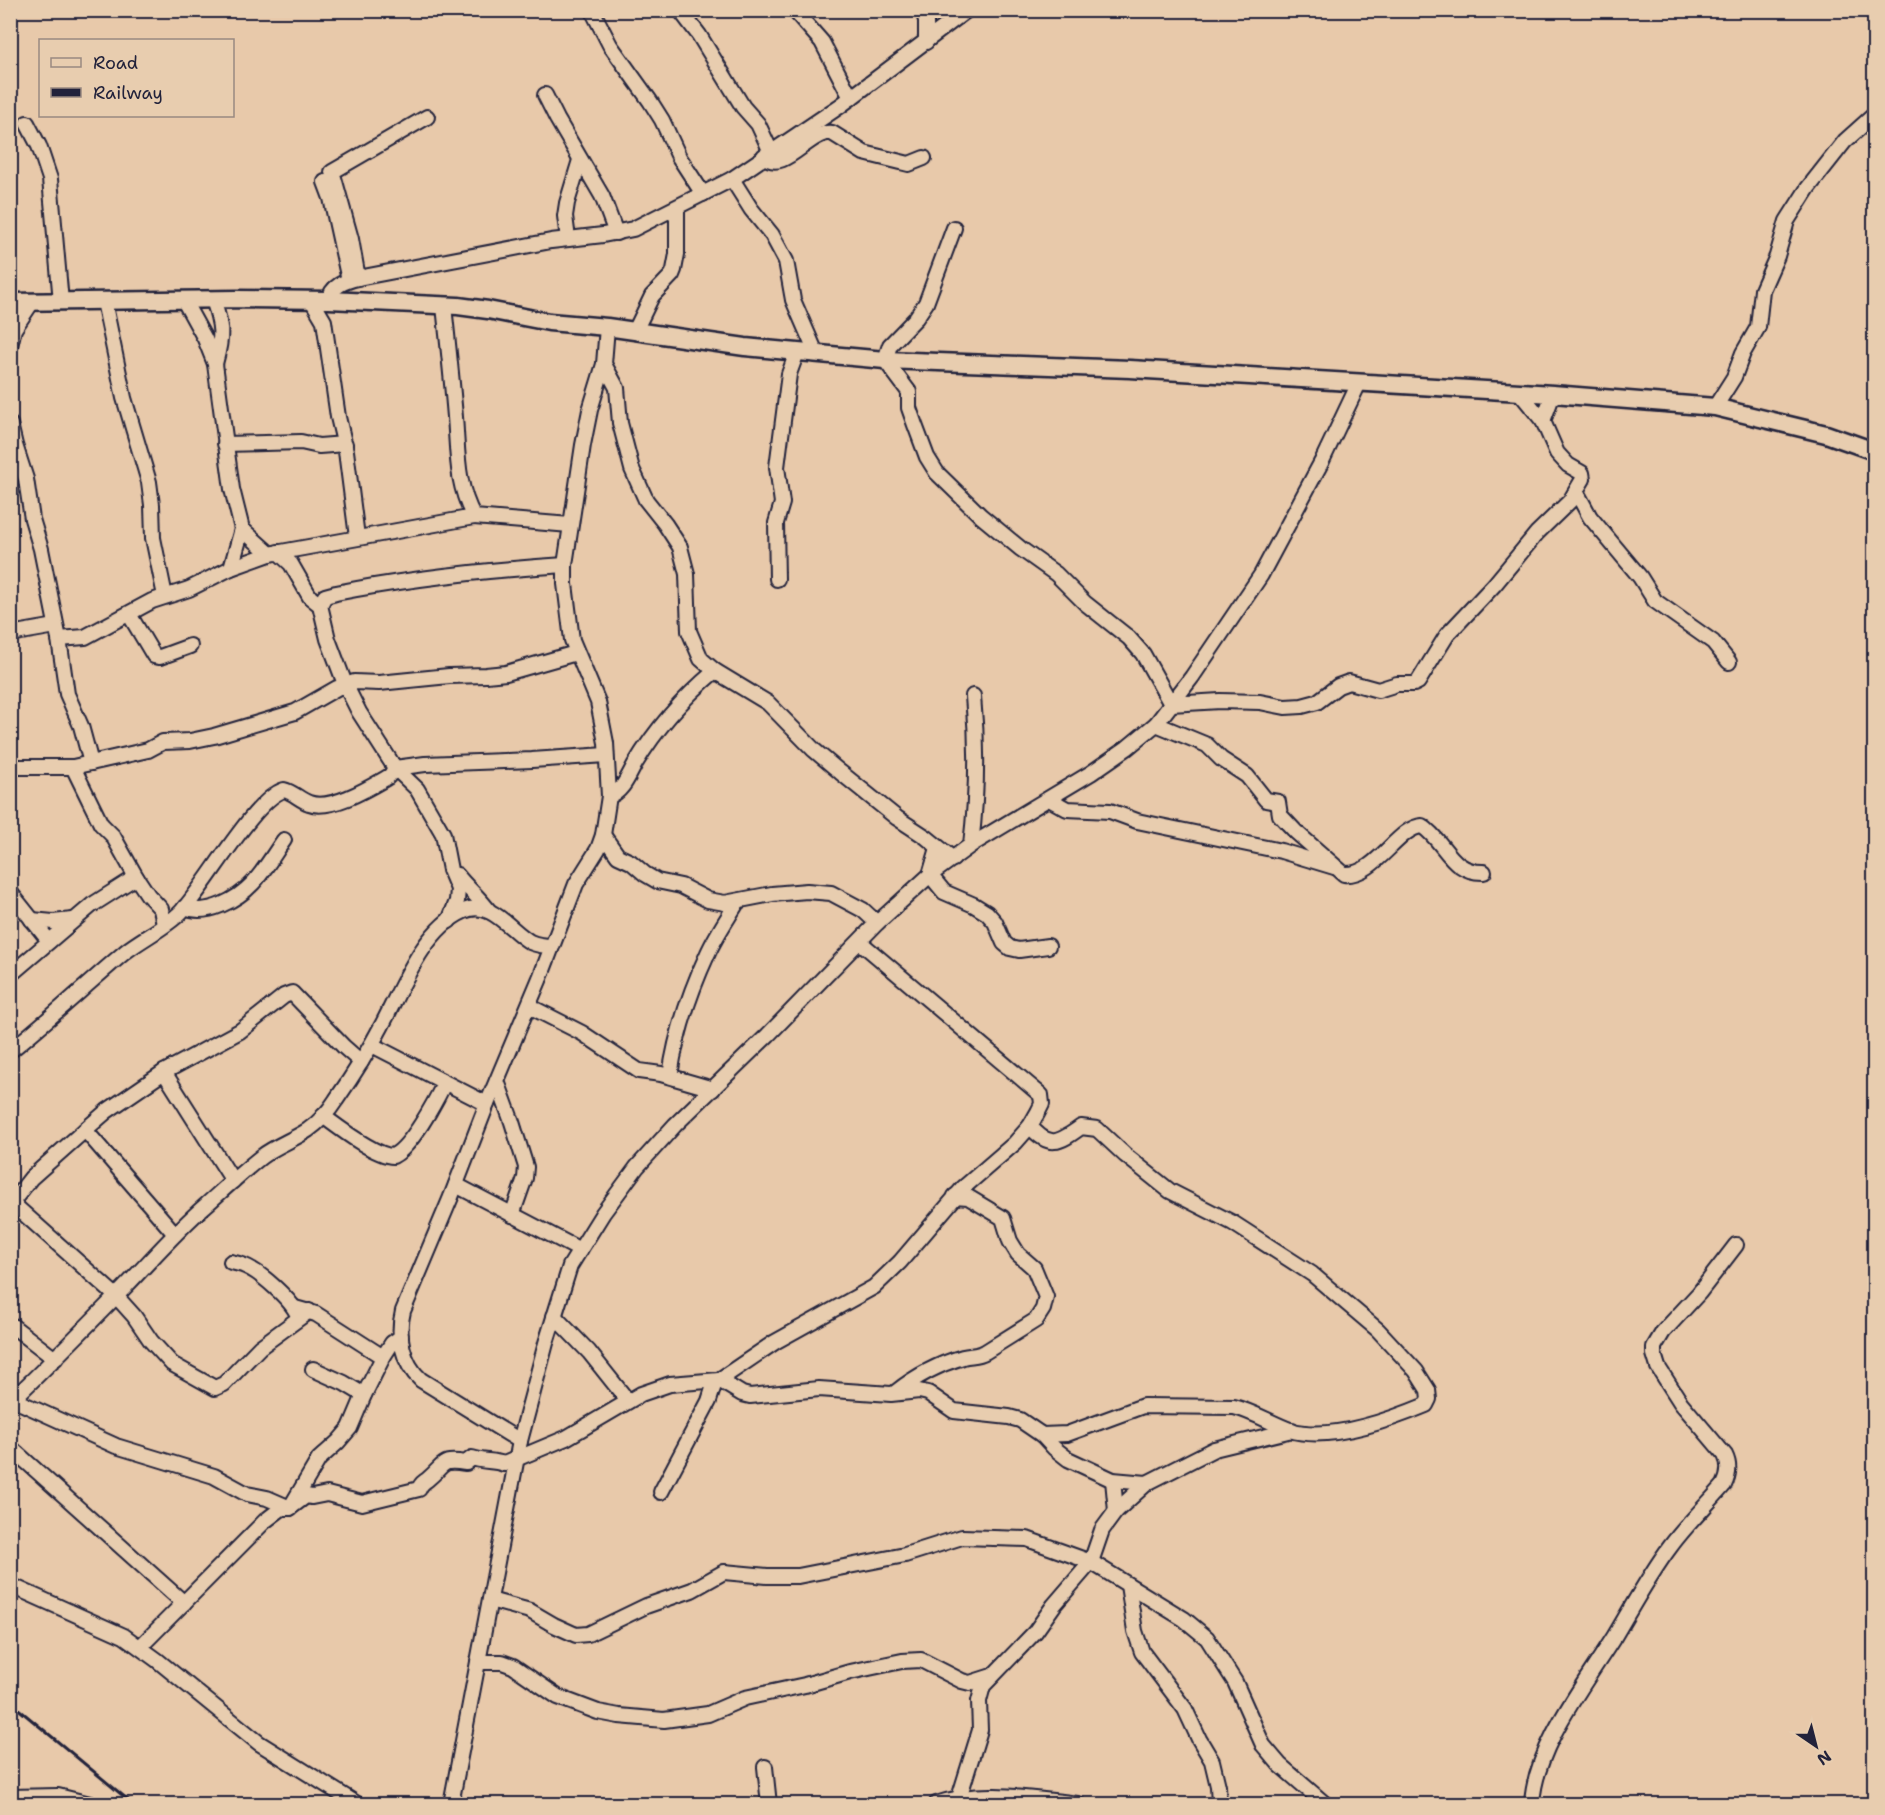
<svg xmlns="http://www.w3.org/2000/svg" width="1885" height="1815" font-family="'Shantell Sans',sans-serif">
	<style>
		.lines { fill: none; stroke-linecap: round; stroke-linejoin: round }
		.minor-casing { stroke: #22223b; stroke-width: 18 }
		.major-casing { stroke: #22223b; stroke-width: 21 }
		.minor { stroke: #e8cdaf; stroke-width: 14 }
		.major { stroke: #e8cdaf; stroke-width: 16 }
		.rail { stroke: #22223b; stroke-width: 3 }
	</style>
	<rect width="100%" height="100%" fill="#e8c9aa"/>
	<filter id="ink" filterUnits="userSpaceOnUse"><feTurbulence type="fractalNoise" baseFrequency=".0167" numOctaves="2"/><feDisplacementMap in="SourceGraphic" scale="12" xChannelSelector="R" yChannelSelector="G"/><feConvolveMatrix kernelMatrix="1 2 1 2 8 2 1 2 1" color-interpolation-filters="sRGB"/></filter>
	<g filter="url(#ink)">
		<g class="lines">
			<g class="minor-casing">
				<g id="minor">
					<polyline points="592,10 610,45 650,101 662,120 679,157 703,194"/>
					<polyline points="680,10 699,35 743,107 758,124 771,152"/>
					<polyline points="794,10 822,42 851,98"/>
					<polyline points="923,10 926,21 926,42"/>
					<polyline points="545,95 557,119 602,196 616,233"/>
					<polyline points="27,123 39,146 50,179 61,302"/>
					<path d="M764,156C784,175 809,130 832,133L864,153L909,164L924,158"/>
					<polyline points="332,172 427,117"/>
					<polyline points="334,178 351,239 358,278"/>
					<polyline points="732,179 751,209 772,235 786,261 793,300 816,353"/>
					<polyline points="325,182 331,198 349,280"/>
					<polyline points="954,228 926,303 916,318 890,345 885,360 909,392 909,408 915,425 927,457 937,473 981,516 1021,549 1056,574 1085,603 1129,638 1143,654 1171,704 1220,701 1260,702 1285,707 1302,706 1317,702 1338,686 1349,682 1378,690 1397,684 1414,684 1418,682 1447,635 1494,585 1537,533 1570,501 1583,479 1582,473 1568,465 1557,453 1543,421 1521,394"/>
					<polyline points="568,239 565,216 567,203 580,160"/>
					<polyline points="183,299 205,339 215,364 232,489 242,529 231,568"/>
					<path d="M213,299C222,327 223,335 215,364"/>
					<polyline points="311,299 324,321 338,417 346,451 357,537"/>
					<path d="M329,300C331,286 345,281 358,278L551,241L603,235L633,229L732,179L840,106L967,10"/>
					<polyline points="104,301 124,398 149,482 152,505 153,538 165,596"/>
					<path d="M444,306C448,343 452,380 455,417C458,453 456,484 474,517L570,525"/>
					<polyline points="635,331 652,296 672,275 674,270 677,254 677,208"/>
					<polyline points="10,346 14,329 32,302"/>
					<polyline points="604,364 617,388 620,423 632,469 646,500 665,524 680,547 687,574 689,631 701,659 715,671 768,703 814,750 840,772 897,818 926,837 953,859"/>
					<polyline points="1715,407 1734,377 1743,353 1758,327 1762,290 1777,256 1787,221 1808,188 1845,141 1874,115"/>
					<polyline points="1543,421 1553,394"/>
					<polyline points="10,424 15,445 26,479 32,519 41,549 59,639 67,694 81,726 91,763"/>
					<polyline points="225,444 301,442 319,446 345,444"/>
					<polyline points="1577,493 1590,517 1640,577 1655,601 1713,642 1729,662"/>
					<polyline points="242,529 270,554"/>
					<polyline points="278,552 291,564 310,597 320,605 328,639 345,684 359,712 395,768 417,789 443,834 450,870 458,889 457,901 449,921"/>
					<polyline points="777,579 776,523 782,503 777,467 789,374 797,352"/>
					<path d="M320,605L325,596L336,593C412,578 488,570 565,565"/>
					<polyline points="129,614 154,656 160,657 190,646"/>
					<polyline points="10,634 56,626"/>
					<polyline points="59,639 85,637 152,601 189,589 231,568 270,554 474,517"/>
					<path d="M1156,724L1207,745L1221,759L1247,776L1266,800L1278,802L1280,815L1296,832L1344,874C1375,877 1398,827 1422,826C1446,842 1450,873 1484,872"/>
					<polyline points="10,767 73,767 148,750 163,742 190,741 214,736 295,712 337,688 354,682 379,683 449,676 486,675 506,673 576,653"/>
					<polyline points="73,767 101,824 113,836 136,877"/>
					<polyline points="392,773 395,768 425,764 532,760 606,755"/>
					<path d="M609,796C622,793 629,775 635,764C657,727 682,699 715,671"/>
					<polyline points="1049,799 1067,809 1110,811 1137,821 1281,851 1334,867"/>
					<polyline points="603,835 618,856 631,862 645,874 657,881 681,886 708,900 725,903 772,894 807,891 831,893 863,910 877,923"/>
					<path d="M971,845C977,795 978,746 973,696"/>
					<polyline points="938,848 930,875 944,892 974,905 987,913 995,922 1004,943 1010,948 1019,950 1048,946"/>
					<path d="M457,875C467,888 479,897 489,911"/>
					<polyline points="10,892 49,941"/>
					<path d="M185,907C207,917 238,899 253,883C265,870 274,854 284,840"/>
					<polyline points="32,920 53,922 73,920"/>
					<polyline points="10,975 92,905 136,877 148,895 161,909 164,925"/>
					<polyline points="529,1006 582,1033 639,1071 661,1074 713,1089"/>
					<polyline points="372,1045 487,1104"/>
					<path d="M10,1051C50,1019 86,985 125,952C143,938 165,928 181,912C206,886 254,799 284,790C293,792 300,800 309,803C331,811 369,788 388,777"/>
					<path d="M670,1076C676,1033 690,992 708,953C716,935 728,918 738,901"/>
					<polyline points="497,1081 512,1122 526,1167 525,1178 512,1215"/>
					<path d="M323,1116C338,1127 375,1156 393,1156C411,1147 435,1102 444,1084"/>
					<polyline points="85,1130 175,1234"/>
					<polyline points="233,1181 164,1072 240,1031 284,996 292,993 344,1047 361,1062"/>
					<polyline points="456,1185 580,1250"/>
					<polyline points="12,1203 116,1296 134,1316 151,1341 172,1364 215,1388 224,1384 260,1347 309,1311"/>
					<polyline points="10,1205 31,1178 85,1130 107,1111 164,1072"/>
					<path d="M231,1262C235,1263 241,1264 245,1266C260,1272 293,1301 298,1316"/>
					<polyline points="295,1308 316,1314 383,1357"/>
					<polyline points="554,1316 589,1352 628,1401"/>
					<polyline points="10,1324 55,1359"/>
					<polyline points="313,1369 344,1383 364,1395"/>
					<path d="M719,1380L742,1394L750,1396L819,1389L891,1394L919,1391L928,1393L954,1411L1009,1417L1020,1420L1042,1435L1067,1434L1143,1406L1234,1407C1254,1412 1271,1423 1290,1430C1329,1442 1390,1420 1426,1405L1429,1399L1428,1390L1416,1371L1378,1330L1312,1274L1233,1223L1170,1191L1125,1155L1097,1129L1081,1127C1059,1143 1049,1149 1030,1126"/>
					<path d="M896,1392C915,1377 939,1364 963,1357C971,1355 978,1356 985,1352L1036,1320L1043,1309L1046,1297L1034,1268L1018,1254L1010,1241L1003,1218L968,1197L955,1196"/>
					<path d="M10,1398L116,1446L214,1476L247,1494L267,1498L290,1508L306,1496L312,1497L327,1494L362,1503L419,1489C421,1483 423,1483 428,1479C446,1464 440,1459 466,1463L472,1458C484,1462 493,1460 504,1464L566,1438L641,1394L670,1384L719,1380L775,1342L874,1287L900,1262L963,1188L1015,1143L1030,1126L1038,1112L1042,1104L1041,1095L1035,1090L860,942"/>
					<path d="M10,1402C50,1364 88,1325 126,1286C152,1259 177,1230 206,1205C224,1189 242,1172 261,1157C275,1146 293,1140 308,1130C318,1123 329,1111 336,1100C352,1077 368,1052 381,1027C401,990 423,929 464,911C491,899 509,930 530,942C537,945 545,946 552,946"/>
					<polyline points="1042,1435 1054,1448 1068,1459 1113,1480 1147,1483"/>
					<path d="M520,1441L421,1380C402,1363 397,1335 403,1311L451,1197L487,1104L540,978L576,884L598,849L603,835L609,796L606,743L598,702L572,640L565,584V565L583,445L590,410L604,364L607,327"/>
					<polyline points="10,1447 184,1603"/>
					<polyline points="1113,1480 1116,1511"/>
					<polyline points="661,1492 709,1401 715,1382"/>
					<polyline points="10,1585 124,1636 157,1660 259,1743 357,1804"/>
					<polyline points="1128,1585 1135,1631 1142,1652 1185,1709 1199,1739 1212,1761 1218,1786 1219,1804"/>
					<polyline points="490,1600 530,1611 554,1625 576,1635 588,1634 646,1606 692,1590 724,1572 767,1576 798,1576 905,1555 962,1537 1027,1539 1091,1562 1184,1619 1207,1638 1235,1682 1263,1745 1280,1765 1325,1804"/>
					<polyline points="140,1647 265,1521 282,1508 290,1508 319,1459 338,1442 350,1428 364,1395 383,1357 392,1343 401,1337"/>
					<polyline points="478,1662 502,1662 513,1666 558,1697 598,1712 619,1716 664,1720 708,1714 745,1698 805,1685 850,1672 902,1661 921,1660 962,1681 970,1683 992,1676"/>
					<polyline points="765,1767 769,1804"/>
					<polyline points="10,1797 58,1796 90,1804"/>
					<polyline points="959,1798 980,1730 979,1701 983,1686 1035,1632 1054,1605 1091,1562 1102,1530 1116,1511 1147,1483 1214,1449 1292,1430"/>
					<polyline points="451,1804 520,1441 546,1343 570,1266 603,1213 637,1167 675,1125 768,1035 877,923 930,875 971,845 1091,773 1127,748 1156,724 1192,677 1261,575 1322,461 1359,383"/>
					<path d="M936,1804C982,1789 1031,1799 1078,1804"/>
					<path d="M1532,1804C1535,1747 1584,1685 1614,1637C1632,1607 1649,1575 1670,1547C1686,1525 1706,1506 1724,1485C1729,1475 1730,1465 1725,1455L1681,1403L1658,1367L1654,1354V1347L1663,1332L1699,1293L1736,1245"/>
				</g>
			</g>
			<g class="major-casing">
				<polyline id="major" points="10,302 237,299 329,300 458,306 488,310 549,322 607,327 745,347 885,360 1130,369 1553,394 1715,407 1826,434 1874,451"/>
			</g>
			<use href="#minor" class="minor"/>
			<use href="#major" class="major"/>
			<polyline class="rail" points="10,1702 133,1804"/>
		</g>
	</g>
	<rect width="1885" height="1815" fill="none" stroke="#e8cdaf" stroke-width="36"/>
	<rect x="18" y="18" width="1849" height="1779" fill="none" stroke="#22223b" stroke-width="2" filter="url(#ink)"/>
	<rect x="39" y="39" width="195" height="78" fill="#e8cdaf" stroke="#998981" stroke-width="1.5"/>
	<rect x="51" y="58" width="30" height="9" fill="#e8cdaf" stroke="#998981" stroke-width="1.5"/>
	<text x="93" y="69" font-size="18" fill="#22223b">Road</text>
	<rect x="51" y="88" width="30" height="9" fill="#22223b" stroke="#998981" stroke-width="1.5"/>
	<text x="93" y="99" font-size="18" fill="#22223b">Railway</text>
	<g transform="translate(1816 1746) rotate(145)" stroke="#e8cdaf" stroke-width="4.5" paint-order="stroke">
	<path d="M0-4.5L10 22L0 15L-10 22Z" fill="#22223b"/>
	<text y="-9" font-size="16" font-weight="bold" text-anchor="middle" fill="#22223b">N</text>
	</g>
</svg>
